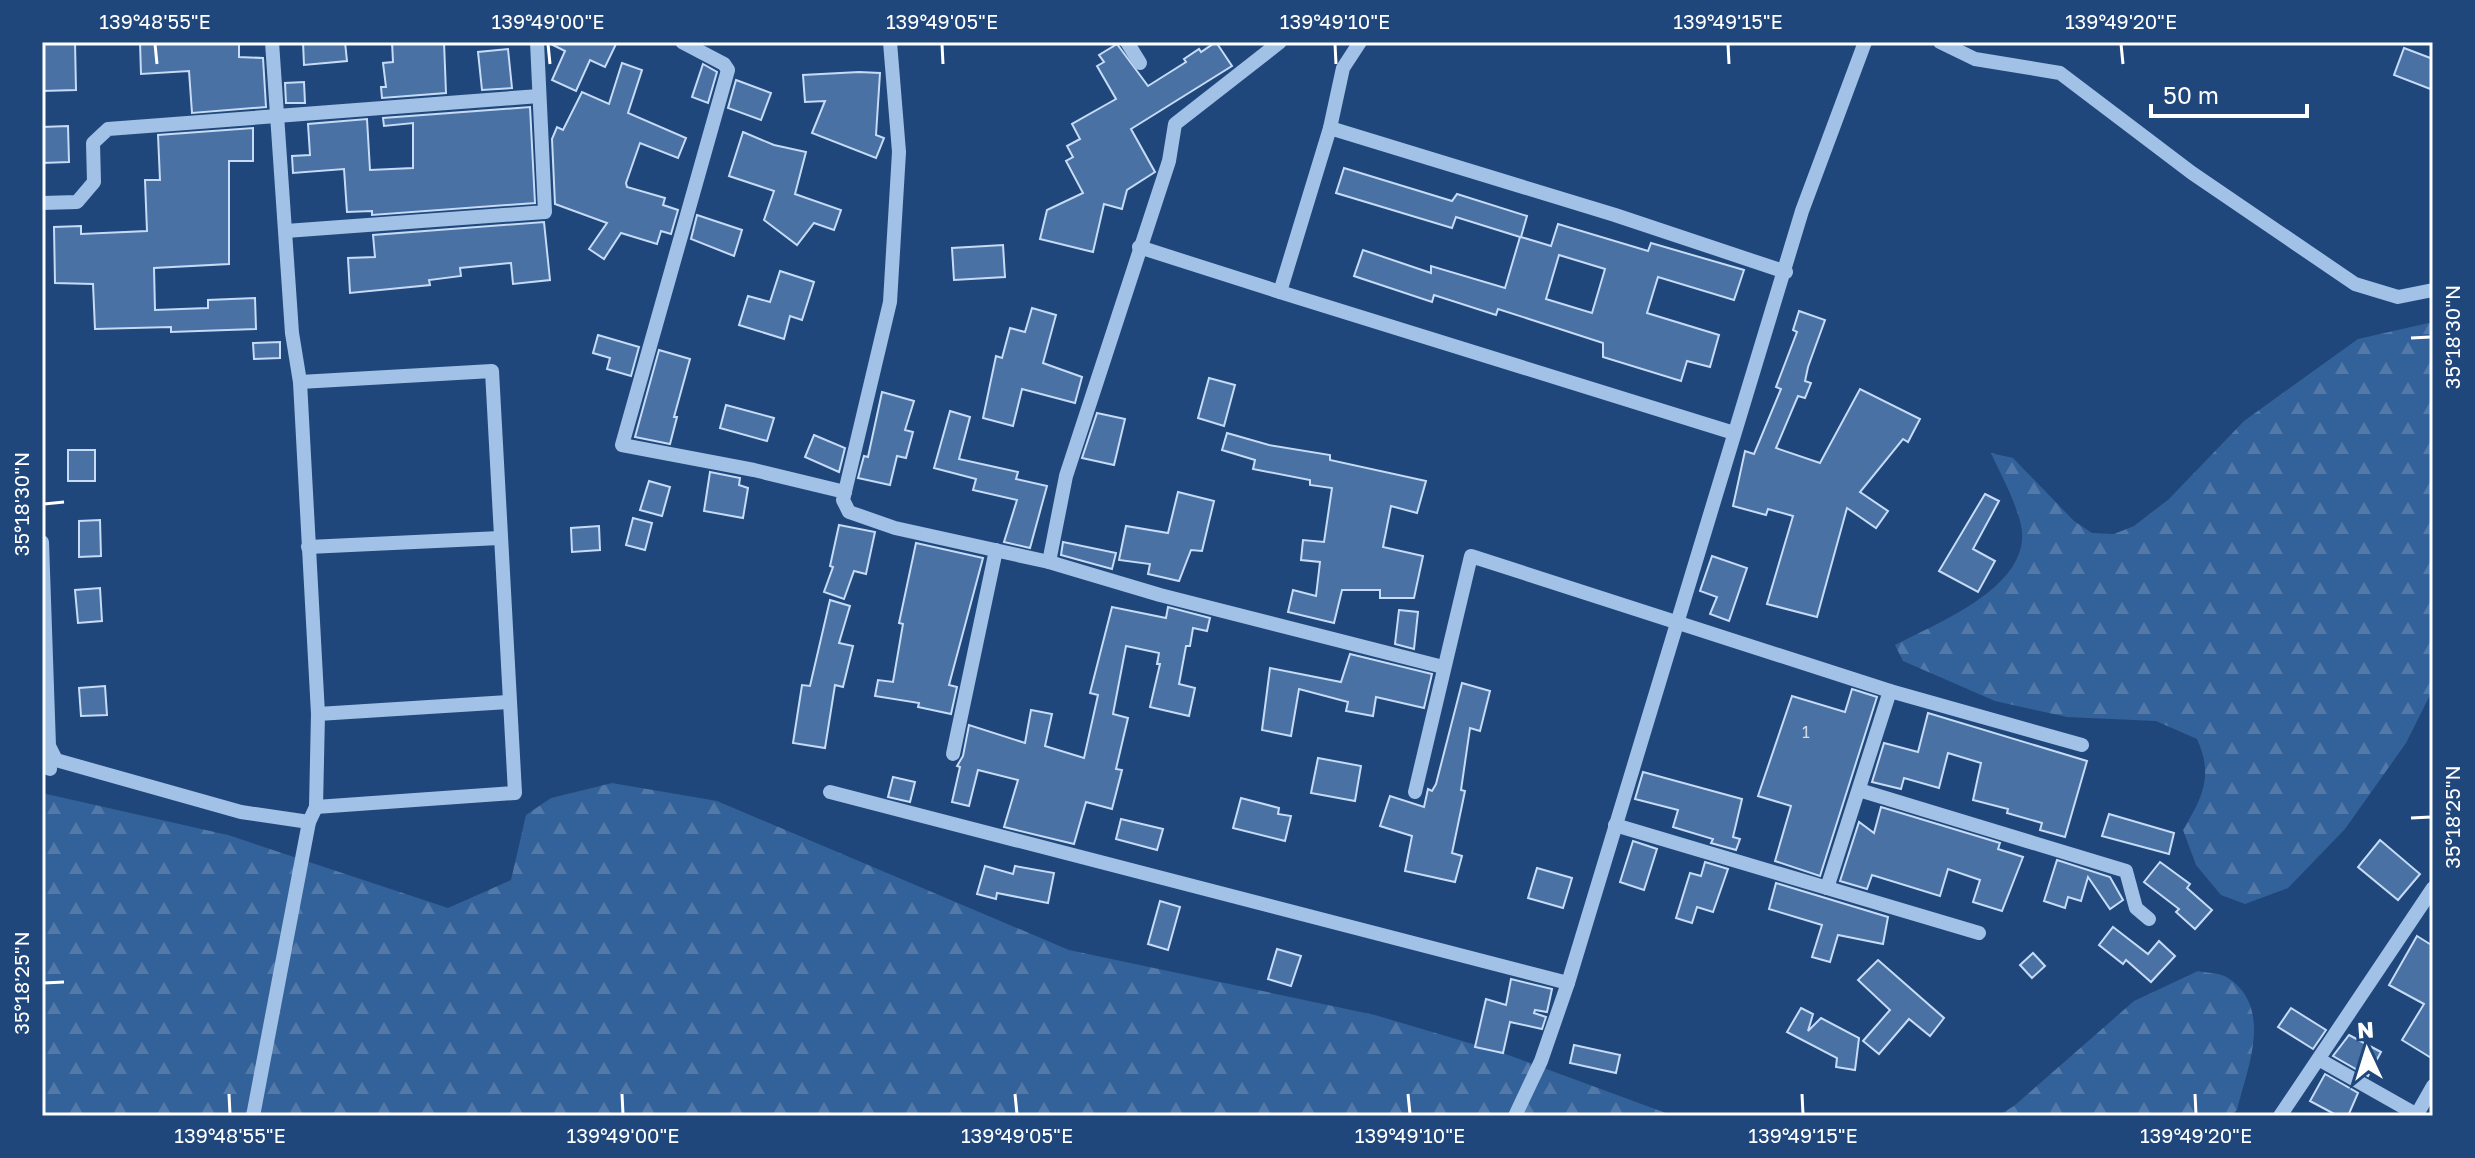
<svg xmlns="http://www.w3.org/2000/svg" width="2475" height="1158" font-family="'Golos Text',sans-serif">
	<style>
		.forest { fill: url(#forest-firs) }
		.building { fill: #4971a4; stroke: #c6dbf5; stroke-width: 2; fill-rule: evenodd }
		.lines { fill: none; stroke-linecap: round; stroke-linejoin: round }
		.minor { stroke: #a2c1e6; stroke-width: 14 }
		.ticks { fill: none; stroke: #fff; stroke-width: 3 }
		.labels { text-anchor: middle; dominant-baseline: central; stroke-width: 7; stroke-linejoin: round; paint-order: stroke }
		.number-label { font-size: 16px; fill: #d2dce8 }
		.neatline { fill: none; stroke: #fff; stroke-width: 3 }
		.ticks-label { font-size: 20px; text-anchor: middle; fill: #fff }
	</style>
	<defs>
		<pattern id="forest-firs" width="22" height="20" patternUnits="userSpaceOnUse" patternTransform="scale(2)"><rect width="22" height="20" fill="#336199"/><path d="M5 1l3.5 6h-7zM16 11l3.5 6h-7z" fill="#5279a8"/></pattern>
	</defs>
	<rect width="100%" height="100%" fill="#20477b"/>
	<g class="forest">
		<path d="M2433,322V689L2406,743L2345,829L2288,888L2245,904L2221,895L2196,865L2183,830C2202,798 2214,776 2197,739L2156,721L2067,717L1995,701L1903,661L1895,645C1939,622 2038,584 2020,521C2014,498 2001,475 1991,453L2013,458L2074,521L2092,533L2114,534L2134,526L2169,499L2244,421L2358,339Z"/>
		<polygon points="612,783 717,801 1069,950 1375,1015 1503,1053 1674,1116 42,1116 42,793 228,835 448,908 511,880 526,815 551,798"/>
		<path d="M2198,971C2206,973 2221,973 2228,978C2274,1008 2247,1069 2237,1110L2230,1116H1997L2014,1106L2134,1001Z"/>
	</g>
	<g class="building">
		<polygon points="42,42 75,42 76,90 42,91"/>
		<polygon points="140,42 239,42 239,57 263,58 266,107 192,113 189,71 141,74"/>
		<polygon points="303,42 345,42 347,61 304,65"/>
		<polygon points="392,42 444,42 446,93 382,98 381,87 386,87 383,63 393,62"/>
		<polygon points="547,42 617,42 605,67 590,60 576,91 552,80 565,51"/>
		<polygon points="1216,42 1232,66 1131,129 1155,172 1127,190 1122,209 1104,204 1093,252 1040,239 1047,210 1083,193 1066,161 1073,157 1067,146 1080,139 1072,124 1116,99 1097,66 1104,62 1099,55 1117,44 1148,86 1186,62 1184,59 1199,49 1201,52"/>
		<polygon points="2404,48 2433,59 2433,90 2394,75"/>
		<polygon points="508,49 512,88 482,90 478,52"/>
		<polygon points="622,63 642,70 628,113 686,138 678,158 640,143 626,183 627,187 665,198 663,205 678,210 671,234 661,231 657,244 621,233 604,259 589,249 607,223 555,204 552,139 557,127 563,130 582,92 609,104"/>
		<polygon points="703,64 717,72 708,103 692,97"/>
		<polygon points="859,72 880,73 876,135 884,138 876,158 812,133 825,101 805,102 803,75"/>
		<polygon points="736,80 771,93 761,120 728,108"/>
		<polygon points="304,82 305,103 286,103 285,83"/>
		<polygon points="530,107 535,203 372,215 372,211 347,212 344,169 293,173 292,156 310,155 308,124 367,119 370,170 413,168 413,123 384,126 383,118"/>
		<polygon points="68,126 69,162 42,163 42,127"/>
		<polygon points="253,128 253,161 229,161 229,264 154,268 155,310 208,308 208,300 255,298 256,329 171,332 171,327 95,329 93,284 55,283 54,227 81,226 81,234 147,231 145,180 160,180 158,135"/>
		<polygon points="743,132 774,145 806,152 795,194 841,210 834,230 814,223 797,245 764,220 774,191 729,176"/>
		<path d="M1344,168L1452,201L1457,194L1527,216L1521,237L1551,246L1558,224L1648,251L1651,243L1744,270L1734,300L1658,277L1647,313L1719,335L1710,367L1687,361L1681,381L1603,357V343L1498,309L1496,315L1434,295L1432,302L1354,276L1363,250L1431,273V266L1505,288L1520,237L1456,217L1452,228L1336,193ZM1559,255L1605,269L1592,313L1546,299Z"/>
		<polygon points="697,215 742,230 734,256 691,239"/>
		<polygon points="544,222 550,280 513,284 511,263 460,268 461,276 429,280 430,285 350,293 348,258 375,257 373,235"/>
		<polygon points="1003,245 1005,277 954,280 952,248"/>
		<polygon points="780,271 814,282 802,320 790,316 784,339 739,325 748,296 770,302"/>
		<polygon points="1032,308 1056,315 1043,363 1082,377 1075,403 1022,389 1013,426 983,418 996,356 1002,358 1010,328 1025,332"/>
		<polygon points="1799,311 1825,320 1808,367 1805,381 1811,383 1805,398 1798,396 1776,448 1820,463 1860,389 1920,419 1908,442 1903,439 1860,492 1888,511 1876,528 1847,508 1817,617 1767,604 1793,516 1768,509 1766,515 1733,506 1745,451 1754,454 1781,389 1776,387 1797,332 1793,330"/>
		<polygon points="598,335 639,347 631,376 607,369 610,358 593,353"/>
		<polygon points="280,342 280,358 254,359 253,343"/>
		<polygon points="659,350 690,359 674,417 677,417 670,444 635,437"/>
		<polygon points="1209,378 1235,385 1224,426 1198,418"/>
		<polygon points="882,392 914,401 905,430 913,432 906,458 897,456 890,485 858,478 864,456 868,457"/>
		<polygon points="726,405 774,418 767,441 720,428"/>
		<polygon points="950,411 970,417 959,459 1018,472 1016,479 1047,486 1030,548 1004,542 1017,500 973,490 976,479 934,468"/>
		<polygon points="1097,413 1125,419 1114,465 1082,458"/>
		<polygon points="1227,433 1269,445 1330,455 1330,460 1426,481 1417,513 1391,506 1383,547 1423,556 1414,598 1380,598 1380,590 1342,590 1334,623 1288,612 1293,590 1316,596 1320,562 1301,560 1303,540 1324,542 1332,488 1310,485 1310,480 1253,469 1255,460 1222,450"/>
		<polygon points="814,435 845,448 839,472 805,457"/>
		<rect x="68" y="450" width="27" height="31"/>
		<polygon points="710,472 740,478 739,485 748,488 743,518 704,511"/>
		<polygon points="649,481 670,487 662,516 640,510"/>
		<polygon points="1178,492 1214,501 1202,551 1191,550 1179,581 1148,574 1150,564 1119,560 1126,526 1168,533"/>
		<polygon points="1985,494 1999,501 1973,549 1995,561 1978,592 1939,571"/>
		<polygon points="633,518 652,523 645,550 626,545"/>
		<polygon points="100,520 101,556 79,557 79,521"/>
		<polygon points="839,525 875,532 866,574 854,571 844,599 824,592 833,567 830,566"/>
		<polygon points="599,526 600,550 572,552 571,528"/>
		<polygon points="1063,542 1116,553 1112,569 1061,555"/>
		<polygon points="916,543 983,558 949,685 957,687 951,714 918,707 919,703 875,696 878,680 893,682 903,624 899,623"/>
		<polygon points="1712,556 1747,568 1729,621 1710,614 1717,597 1700,591"/>
		<polygon points="100,588 102,621 78,623 75,590"/>
		<polygon points="830,600 850,606 839,643 853,646 843,687 835,685 825,748 793,743 802,685 810,686"/>
		<polygon points="1112,607 1166,618 1168,607 1210,618 1207,631 1193,628 1190,646 1186,646 1179,684 1195,688 1189,716 1150,707 1160,664 1157,664 1159,653 1126,646 1113,714 1128,718 1116,769 1122,770 1112,809 1086,802 1074,844 1004,827 1018,780 978,770 969,806 952,802 960,767 957,766 963,756 969,725 1025,743 1031,710 1052,714 1045,746 1084,758 1098,695 1090,693"/>
		<polygon points="1399,610 1418,612 1414,649 1395,644"/>
		<polygon points="1350,654 1432,674 1424,708 1376,697 1373,716 1346,711 1348,702 1299,689 1291,736 1262,730 1270,668 1341,682"/>
		<polygon points="1462,683 1490,691 1480,731 1470,728 1461,790 1465,791 1452,853 1462,856 1455,882 1405,871 1412,836 1380,826 1390,796 1424,807 1428,789 1432,791 1436,784"/>
		<polygon points="105,686 107,715 81,716 79,688"/>
		<polygon points="1852,689 1877,697 1820,876 1775,861 1791,806 1758,796 1792,696 1845,712"/>
		<polygon points="1928,713 2087,761 2065,837 2040,830 2042,823 2007,813 2008,809 1973,800 1981,763 1948,753 1939,788 1904,778 1901,789 1872,782 1884,743 1918,752"/>
		<polygon points="1318,758 1361,766 1355,801 1311,793"/>
		<polygon points="1643,772 1742,799 1733,837 1740,839 1736,850 1711,843 1713,839 1673,827 1678,810 1635,799"/>
		<polygon points="893,777 915,782 910,802 888,797"/>
		<polygon points="1241,798 1279,808 1278,814 1291,816 1285,841 1233,828"/>
		<polygon points="1881,807 2000,843 1998,849 2023,857 2002,911 1973,902 1980,880 1948,869 1940,896 1872,875 1867,889 1840,881 1859,822 1874,833"/>
		<polygon points="2109,814 2174,833 2169,854 2102,836"/>
		<polygon points="1121,819 1163,829 1157,850 1116,839"/>
		<polygon points="2380,840 2420,874 2398,900 2358,867"/>
		<polygon points="1633,841 1657,849 1644,890 1620,882"/>
		<polygon points="2057,860 2110,877 2123,900 2110,909 2088,877 2081,901 2068,897 2065,908 2044,901"/>
		<polygon points="1705,862 1728,869 1713,912 1697,907 1692,923 1676,918 1690,873 1701,876"/>
		<polygon points="2160,862 2190,884 2187,888 2212,910 2195,929 2176,912 2179,909 2144,882"/>
		<polygon points="985,866 1013,874 1015,866 1054,873 1048,903 997,893 996,899 977,894"/>
		<polygon points="1537,868 1572,878 1563,908 1528,898"/>
		<polygon points="1776,883 1888,917 1883,944 1838,935 1830,962 1812,957 1822,925 1769,909"/>
		<polygon points="1160,901 1180,907 1168,950 1148,944"/>
		<polygon points="2113,927 2148,954 2159,941 2175,956 2151,982 2126,960 2123,964 2099,945"/>
		<polygon points="2417,936 2433,946 2433,1059 2402,1040 2424,1004 2389,985"/>
		<polygon points="1277,949 1301,956 1291,986 1268,979"/>
		<polygon points="2033,953 2045,966 2032,978 2020,965"/>
		<polygon points="1878,960 1944,1018 1930,1036 1909,1019 1879,1054 1863,1041 1890,1010 1858,980"/>
		<polygon points="1511,979 1552,989 1547,1012 1535,1010 1534,1013 1546,1017 1542,1029 1510,1022 1503,1053 1475,1047 1486,999 1506,1005"/>
		<polygon points="1801,1008 1813,1014 1808,1031 1821,1018 1859,1038 1855,1070 1836,1067 1837,1058 1787,1032"/>
		<polygon points="2291,1008 2326,1030 2313,1049 2278,1027"/>
		<polygon points="2349,1035 2381,1052 2368,1076 2333,1056"/>
		<polygon points="1574,1045 1620,1055 1616,1073 1570,1063"/>
		<polygon points="2325,1074 2358,1093 2348,1116 2338,1116 2310,1101"/>
	</g>
	<g class="lines">
		<g class="minor">
			<polyline points="682,42 724,64 728,70 622,445 754,470 845,492"/>
			<polyline points="890,42 899,152 890,302 843,500 849,512 895,528 1049,562 1160,595 1443,667"/>
			<polyline points="1127,42 1140,63"/>
			<polyline points="1360,42 1343,68 1330,128 1280,292 1734,433"/>
			<polyline points="1940,42 1975,59 2060,73 2192,173 2355,284 2398,297 2433,290"/>
			<polyline points="1330,128 1615,215 1786,272"/>
			<polyline points="42,203 77,202 94,182 93,143 108,129 539,96"/>
			<polyline points="286,231 545,212 537,42"/>
			<polyline points="1139,247 1280,292"/>
			<polyline points="300,382 492,371 515,793 316,807"/>
			<polyline points="42,542 49,746 56,760 241,812 309,822"/>
			<polyline points="308,547 500,538"/>
			<polyline points="1049,562 1066,476 1169,161 1175,124 1280,42"/>
			<polyline points="318,714 508,702"/>
			<polyline points="953,754 996,550"/>
			<polyline points="42,766 50,769 49,749"/>
			<polyline points="1859,790 2126,871 2136,908 2149,919"/>
			<polyline points="830,792 1568,983"/>
			<polyline points="1415,792 1471,556 1890,691 2082,745"/>
			<polyline points="1615,825 1979,933"/>
			<polyline points="1827,888 1890,691"/>
			<polyline points="2320,1060 2419,1116"/>
			<polyline points="253,1116 309,822 316,807 318,714 300,382 292,333 272,42"/>
			<polyline points="1515,1116 1541,1061 1568,983 1802,211 1865,42"/>
			<polyline points="2280,1116 2433,888"/>
			<polyline points="2416,1116 2433,1086"/>
		</g>
	</g>
	<path class="ticks" d="M155,44L157,64M548,44L550,64M942,44L943,64M1335,44L1336,64M1728,44L1729,64M2121,44L2123,64M2411,338L2431,337M44,504L64,502M2411,818L2431,817M44,983L64,982M229,1094L230,1114M622,1094L623,1114M1015,1094L1017,1114M1408,1094L1410,1114M1802,1094L1803,1114M2195,1094L2196,1114"/>
	<g class="labels">
		<g class="number-label">
			<text x="1806" y="732">1</text>
		</g>
	</g>
	<rect width="2475" height="1158" fill="none" stroke="#20477b" stroke-width="88"/>
	<g transform="translate(2367 1050) rotate(356)" stroke="#20477b" stroke-width="6" paint-order="stroke">
	<path d="M0-6L14 30L0 20L-14 30Z" fill="#ffffff"/>
	<text y="-12" font-size="22" font-weight="bold" text-anchor="middle" fill="#ffffff">N</text>
	</g>
	<path d="M2151 104v12h156v-12" fill="none" stroke="#ffffff" stroke-width="4"/>
	<text x="2163" y="104" font-size="24" fill="#ffffff" stroke="#20477b" stroke-width="6" paint-order="stroke">50 m</text>
	<rect x="44" y="44" width="2387" height="1070" class="neatline"/>
	<g class="ticks-label">
		<text x="155" y="29">139°48'55"E</text>
		<text x="548" y="29">139°49'00"E</text>
		<text x="942" y="29">139°49'05"E</text>
		<text x="1335" y="29">139°49'10"E</text>
		<text x="1728" y="29">139°49'15"E</text>
		<text x="2121" y="29">139°49'20"E</text>
		<text transform="translate(2453 337) rotate(-90)" y="7">35°18'30"N</text>
		<text transform="translate(22 504) rotate(-90)" y="7">35°18'30"N</text>
		<text transform="translate(2453 817) rotate(-90)" y="7">35°18'25"N</text>
		<text transform="translate(22 983) rotate(-90)" y="7">35°18'25"N</text>
		<text x="230" y="1143">139°48'55"E</text>
		<text x="623" y="1143">139°49'00"E</text>
		<text x="1017" y="1143">139°49'05"E</text>
		<text x="1410" y="1143">139°49'10"E</text>
		<text x="1803" y="1143">139°49'15"E</text>
		<text x="2196" y="1143">139°49'20"E</text>
	</g>
</svg>
